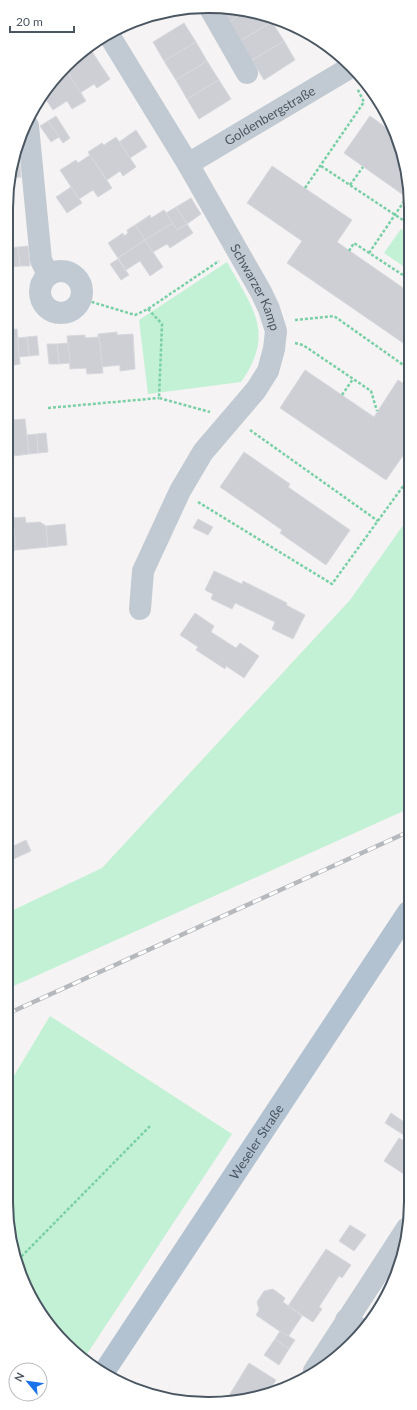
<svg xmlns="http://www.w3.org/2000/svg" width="417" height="1410" font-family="Lato,sans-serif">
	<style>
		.green { fill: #c3f1d5 }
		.building { fill: #cdcfd5; stroke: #d7d9de }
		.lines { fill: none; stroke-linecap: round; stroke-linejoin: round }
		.path { stroke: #7ad0a6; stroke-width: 2.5; stroke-dasharray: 3 2; stroke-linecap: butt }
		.minor { stroke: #c1cad2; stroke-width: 22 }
		.major { stroke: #b3c2d1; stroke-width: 22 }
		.rail-casing { stroke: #b5b8bd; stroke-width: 4.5 }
		.rail { stroke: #fff; stroke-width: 3; stroke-dasharray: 9; stroke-linecap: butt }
		.labels { text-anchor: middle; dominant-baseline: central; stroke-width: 3; stroke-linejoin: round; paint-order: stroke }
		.street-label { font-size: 13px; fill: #4a5661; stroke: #fff }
		.rim { fill: none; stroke: #4a5661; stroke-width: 2 }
	</style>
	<rect width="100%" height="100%" fill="#f5f3f3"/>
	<g class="green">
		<polygon points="401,229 409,235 409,270 384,253"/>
		<path d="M227,262C252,307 276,333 241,382L148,394L139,320Z"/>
		<polygon points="409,517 408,809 7,989 7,913 102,868 350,600"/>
		<polygon points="50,1016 232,1134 85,1357 56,1335 21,1279 6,1201 6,1089"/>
	</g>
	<g class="building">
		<polygon points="222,10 249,10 229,22"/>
		<polygon points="249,10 270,18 272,22 240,41 229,22"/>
		<polygon points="272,22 284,41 252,60 240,41"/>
		<polygon points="184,23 196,42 164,61 153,42"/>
		<polygon points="284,41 295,60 264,80 252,60"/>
		<polygon points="196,42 207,61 176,80 164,61"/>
		<polygon points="91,50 110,79 97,88 94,84 80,93 66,70 78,58"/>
		<polygon points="207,61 219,80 187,99 176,80"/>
		<polygon points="66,70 86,101 72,109 67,101 53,110 42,94"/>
		<polygon points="219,80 231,99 199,119 187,99"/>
		<polygon points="56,116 70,138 63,143 48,121"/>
		<polygon points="370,116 395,134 409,182 409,199 344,153"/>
		<polygon points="48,121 59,137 51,142 40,126"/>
		<polygon points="136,130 147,147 130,158 119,142"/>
		<polygon points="116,137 136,167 123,176 120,171 107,180 88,152 102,143 104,145"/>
		<polygon points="90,155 112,188 98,197 93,190 79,199 60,170 76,160 78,163"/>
		<polygon points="19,157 21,177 12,178 11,167 15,158"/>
		<polygon points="272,166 352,220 337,242 409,292 409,347 287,263 302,241 247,203"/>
		<polygon points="71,187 82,203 67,213 56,197"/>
		<polygon points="191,198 201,214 187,224 176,207"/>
		<polygon points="176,207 187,224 177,230 166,213"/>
		<polygon points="164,210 173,223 145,240 135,225 150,215 151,218"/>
		<polygon points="173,223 177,230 187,224 193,233 170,248 167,244 153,252 145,240"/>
		<polygon points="135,225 145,240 118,258 108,243 123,233 124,236 128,233 127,230"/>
		<polygon points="145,240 163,267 150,276 140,261 126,270 118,258"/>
		<polygon points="28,246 30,266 20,266 18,247"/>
		<polygon points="18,247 20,266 11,267 10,248"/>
		<polygon points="10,256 11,278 10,279"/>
		<polygon points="118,259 129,275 121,280 110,264"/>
		<polygon points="17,329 20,364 9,366 9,330"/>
		<polygon points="117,332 117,335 133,334 135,369 120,371 120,365 102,367 98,334"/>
		<polygon points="85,335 85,338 99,337 103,373 87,374 86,368 70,369 67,336"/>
		<polygon points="37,336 39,355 29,356 27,337"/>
		<polygon points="27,337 29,356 19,357 18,338"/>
		<polygon points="68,343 70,363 59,364 57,344"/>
		<polygon points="47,344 57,344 59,364 49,364"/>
		<polygon points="305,370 374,417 398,380 409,387 409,447 386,480 280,408"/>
		<polygon points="9,417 10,420 25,419 29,454 13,456 13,450 9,450"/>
		<polygon points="46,433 48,452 38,453 37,434"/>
		<polygon points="37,434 38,453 29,454 27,435"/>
		<polygon points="244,452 290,484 288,487 350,530 326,565 280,533 282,530 220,487"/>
		<polygon points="25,517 26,523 40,522 46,526 48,547 16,550 13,518"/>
		<polygon points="9,518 13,518 16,550 8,551"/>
		<polygon points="198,519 213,527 208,535 193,528"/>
		<polygon points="65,524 67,545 48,547 46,526"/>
		<polygon points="214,571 242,584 243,581 287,603 286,605 305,615 293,639 272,629 275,622 235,603 232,609 211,599 213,594 205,590"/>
		<polygon points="195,613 214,626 211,632 236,648 240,643 259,656 244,678 226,666 225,669 196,650 198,647 180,635"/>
		<polygon points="26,840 31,851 7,862 7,849"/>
		<polygon points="391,1113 407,1124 407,1137 385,1123"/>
		<polygon points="399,1138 407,1143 407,1176 384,1161"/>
		<polygon points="350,1225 366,1235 354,1251 339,1241"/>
		<polygon points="326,1249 351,1265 342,1278 339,1276 319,1307 322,1309 313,1322 288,1306"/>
		<polygon points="273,1289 285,1298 283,1302 302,1316 288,1337 256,1315 259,1310 257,1302 264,1291"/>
		<polygon points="280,1331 295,1340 289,1349 275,1339"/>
		<polygon points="275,1339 289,1349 279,1365 264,1355"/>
		<polygon points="249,1363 276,1380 267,1393 263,1391 259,1397 227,1399"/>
	</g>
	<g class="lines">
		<g class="path">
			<polyline points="321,166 409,224"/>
			<polyline points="350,185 363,167"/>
			<polyline points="305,188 364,102 357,88"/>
			<polyline points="349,251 354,243 409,279"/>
			<polyline points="369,253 407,197"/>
			<polyline points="406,291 409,287"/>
			<polyline points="82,299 135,315 148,309 219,261"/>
			<polyline points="148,309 162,324 159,398 210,412"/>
			<polyline points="295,320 334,316 409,369"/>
			<polyline points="295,343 303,345 371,391 377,411"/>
			<polyline points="342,395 353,379"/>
			<polyline points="48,408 159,398"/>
			<polyline points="250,430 378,521"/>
			<polyline points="198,502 332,584 409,478"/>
			<polyline points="18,1260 151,1125"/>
		</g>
		<g class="minor">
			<polyline points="211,10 247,73"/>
			<path id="s1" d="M109,35L188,164L261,292L269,309L276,331L274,349L268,371L256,390L203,452L180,491L143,571L140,609"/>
			<polyline points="28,126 41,260 48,275"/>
			<path id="s2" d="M188,164L351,67"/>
			<circle cx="61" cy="292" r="21"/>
			<polyline points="346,1320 362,1330"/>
			<polyline points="314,1371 407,1228"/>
		</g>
		<path class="major" id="s3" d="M104,1372L408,912"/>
		<g class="rail-casing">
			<polyline id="rail" points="7,1014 408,832"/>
		</g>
		<use href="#rail" class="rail"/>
	</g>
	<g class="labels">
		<g class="street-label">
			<text stroke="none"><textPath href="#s2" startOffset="95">Goldenbergstraße</textPath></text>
			<text stroke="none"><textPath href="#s1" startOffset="292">Schwarzer Kamp</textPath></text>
			<text stroke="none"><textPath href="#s3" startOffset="276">Weseler Straße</textPath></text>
		</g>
	</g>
	<path d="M0 0H417V1410H0ZM208 13H209A195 195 0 0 1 404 208V1202A195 195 0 0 1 209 1397H208A195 195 0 0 1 13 1202V208A195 195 0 0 1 208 13Z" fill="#fff" fill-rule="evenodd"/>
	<path class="rim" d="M208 13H209A195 195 0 0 1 404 208V1202A195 195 0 0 1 209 1397H208A195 195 0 0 1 13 1202V208A195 195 0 0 1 208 13Z"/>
	<g transform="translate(28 1382) rotate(299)"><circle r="19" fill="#ffffff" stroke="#b7bbc0"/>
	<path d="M0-3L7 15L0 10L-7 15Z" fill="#1a73e8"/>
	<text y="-6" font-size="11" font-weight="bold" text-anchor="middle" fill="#4a5661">N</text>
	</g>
	<path d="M10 26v6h64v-6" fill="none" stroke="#4a5661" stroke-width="2"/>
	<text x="16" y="26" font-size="12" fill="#4a5661" stroke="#ffffff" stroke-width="3" paint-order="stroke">20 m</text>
</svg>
